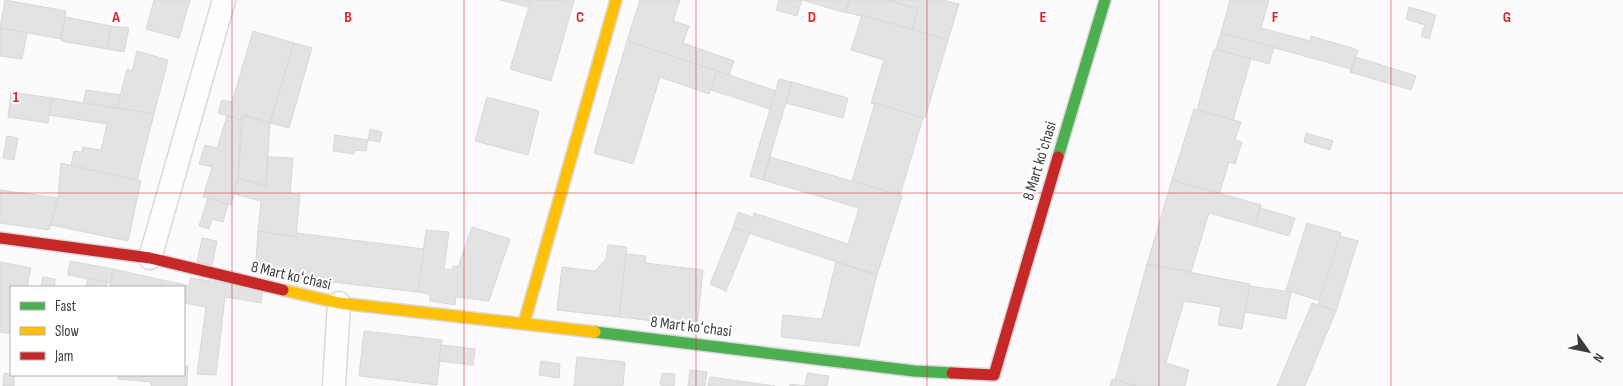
<svg xmlns="http://www.w3.org/2000/svg" width="1623" height="386" font-family="'Sofia Sans Condensed',sans-serif">
	<style>
		.building { fill: #e4e3e4; stroke: #d9d7d9 }
		.lines { fill: none; stroke-linecap: round; stroke-linejoin: round }
		.street-casing { stroke: #d9d8da; stroke-width: 25 }
		.fast-casing { stroke: #d9d8da; stroke-width: 14 }
		.slow-casing { stroke: #d9d8da; stroke-width: 14 }
		.jam-casing { stroke: #d9d8da; stroke-width: 14 }
		.street { stroke: #fffeff; stroke-width: 22 }
		.fast { stroke: #4caf50; stroke-width: 11 }
		.slow { stroke: #ffc107; stroke-width: 11 }
		.jam { stroke: #c62828; stroke-width: 11 }
		.grid { fill: none; stroke: #d62828; stroke-width: 1; stroke-opacity: 0.55 }
		.labels { text-anchor: middle; dominant-baseline: central; stroke-width: 4; stroke-linejoin: round; paint-order: stroke }
		.street-label { font-size: 16px; fill: #3e3c3e; stroke: #fff }
		.grid-label { font-size: 16px; text-anchor: middle; font-weight: bold; fill: #d62828; stroke: #fff; stroke-width: 4; stroke-linejoin: round; paint-order: stroke }
	</style>
	<rect width="100%" height="100%" fill="#fcfafc"/>
	<g class="building">
		<polygon points="5,0 66,11 61,39 0,28"/>
		<polygon points="154,0 190,0 179,38 146,29"/>
		<polygon points="500,0 531,0 528,7"/>
		<polygon points="531,0 574,1 551,81 510,69"/>
		<polygon points="640,0 680,0 673,21 689,26 683,43 734,61 729,75 627,41"/>
		<polygon points="779,0 802,0 797,16 776,10"/>
		<polygon points="802,0 849,0 846,13"/>
		<polygon points="849,0 887,0 918,9 912,30 846,12"/>
		<polygon points="887,0 943,0 959,4 948,40 912,30 918,9"/>
		<polygon points="1230,0 1269,0 1261,28 1310,41 1311,36 1358,50 1351,69 1221,33"/>
		<polygon points="1409,7 1436,15 1429,39 1421,36 1425,25 1406,19"/>
		<polygon points="862,15 948,40 925,118 871,103 884,60 851,50"/>
		<polygon points="65,17 111,26 107,49 61,41"/>
		<polygon points="111,26 129,28 124,52 107,49"/>
		<polygon points="0,28 27,33 22,59 0,56"/>
		<polygon points="253,31 294,43 270,123 243,115 241,120 218,113 222,100 232,102"/>
		<polygon points="1221,33 1274,47 1269,64 1216,49"/>
		<polygon points="627,41 717,71 709,94 660,77 633,164 594,153"/>
		<polygon points="294,43 312,48 289,128 270,123"/>
		<polygon points="1214,49 1251,59 1233,120 1197,110"/>
		<polygon points="137,51 168,60 154,114 117,108 127,69 132,71"/>
		<polygon points="1356,57 1416,76 1411,90 1350,72"/>
		<polygon points="717,71 776,91 770,109 711,90"/>
		<polygon points="779,79 792,82 763,180 750,176"/>
		<polygon points="792,82 848,98 843,118 786,103"/>
		<polygon points="86,90 121,95 117,108 83,103"/>
		<polygon points="11,92 52,98 48,123 8,117"/>
		<polygon points="487,97 539,111 528,155 475,141"/>
		<polygon points="52,98 154,114 137,180 71,166 74,151 82,152 83,147 101,150 107,124 49,115"/>
		<polygon points="875,103 923,118 900,195 852,181"/>
		<polygon points="1194,109 1241,122 1235,140 1242,142 1235,164 1229,162 1219,194 1172,180"/>
		<polygon points="243,115 270,123 266,186 238,178"/>
		<polygon points="227,116 241,120 238,178 231,205 203,197 212,167 199,164 205,145 217,148"/>
		<polygon points="370,129 382,132 380,142 368,140"/>
		<polygon points="1306,133 1333,141 1330,150 1304,142"/>
		<polygon points="335,135 368,140 366,151 355,150 354,154 333,151"/>
		<polygon points="7,136 18,138 14,160 3,158"/>
		<polygon points="268,157 293,158 290,194 300,194 296,237 258,231 261,201 234,194 238,178 266,186"/>
		<polygon points="770,157 902,196 877,275 733,228 738,212 753,217 754,213 848,244 859,208 763,180"/>
		<polygon points="61,163 141,181 128,241 51,225 58,198"/>
		<polygon points="1172,180 1261,205 1255,226 1209,213 1191,272 1147,264"/>
		<polygon points="0,190 58,198 49,230 0,223"/>
		<polygon points="208,198 228,204 223,222 212,219 209,229 199,226"/>
		<polygon points="1260,208 1295,218 1289,236 1255,226"/>
		<polygon points="1307,223 1341,233 1320,301 1286,290"/>
		<polygon points="472,227 510,239 489,301 456,297 455,305 430,301 430,294 418,292 426,230 449,232 444,269 453,270 453,266 458,267"/>
		<polygon points="733,228 750,233 726,291 710,284"/>
		<polygon points="258,231 296,237 296,233 424,249 418,292 255,273"/>
		<polygon points="1340,236 1358,241 1336,311 1318,305"/>
		<polygon points="202,238 217,241 212,265 197,262"/>
		<polygon points="608,245 627,247 619,317 557,310 562,267 595,271 606,259"/>
		<polygon points="626,254 646,256 645,263 703,270 697,326 619,317"/>
		<polygon points="70,261 113,269 111,283 68,275"/>
		<polygon points="0,262 31,268 27,287 11,287 11,334 0,332"/>
		<polygon points="836,262 877,275 859,346 781,337 783,315 822,319"/>
		<polygon points="1147,264 1250,284 1242,329 1218,325 1221,307 1184,301 1166,363 1189,370 1185,386 1136,386 1115,380"/>
		<polygon points="113,269 162,280 162,287 110,287"/>
		<polygon points="43,277 55,279 54,287 41,287"/>
		<polygon points="88,278 107,282 106,287 86,287"/>
		<polygon points="191,278 263,289 261,303 225,297 216,375 197,374 206,307 184,303 182,284 189,286"/>
		<polygon points="162,280 182,284 182,287 162,287"/>
		<polygon points="1250,286 1291,292 1286,319 1245,312"/>
		<polygon points="1312,303 1336,311 1305,386 1277,386"/>
		<polygon points="364,331 442,340 437,385 359,376"/>
		<polygon points="441,345 475,349 473,365 439,361"/>
		<polygon points="577,357 625,362 623,386 574,386"/>
		<polygon points="541,361 560,364 559,378 539,375"/>
		<polygon points="184,366 188,366 187,386 151,386 151,382 118,379 118,375 184,375"/>
		<polygon points="690,370 707,372 705,386 688,386"/>
		<polygon points="4,373 14,375 14,386 3,386"/>
		<polygon points="662,373 675,374 674,386 660,385"/>
		<polygon points="807,373 829,376 827,386 790,386 790,384 805,386"/>
		<polygon points="710,377 775,386 708,386"/>
		<polygon points="1112,379 1115,380 1136,386 1110,386"/>
	</g>
	<g class="lines">
		<g class="street-casing">
			<g id="street">
				<polyline points="150,258 224,0"/>
				<polyline points="334,386 339,303"/>
			</g>
		</g>
		<g class="fast-casing">
			<g id="fast">
				<polyline points="1058,157 1105,0"/>
				<polyline points="595,332 914,371 952,373"/>
			</g>
		</g>
		<g class="slow-casing">
			<g id="slow">
				<polyline points="283,290 339,303 595,332"/>
				<polyline points="524,323 616,0"/>
			</g>
		</g>
		<g class="jam-casing">
			<g id="jam">
				<polyline points="0,238 150,258 283,290"/>
				<polyline points="952,373 994,375 1058,157"/>
			</g>
		</g>
		<use href="#street" class="street"/>
		<use href="#fast" class="fast"/>
		<use href="#slow" class="slow"/>
		<use href="#jam" class="jam"/>
	</g>
	<path class="grid" d="M232,0V386M464,0V386M696,0V386M927,0V386M1159,0V386M1391,0V386M0,193H1623"/>
	<g class="labels">
		<g class="street-label">
			<text transform="translate(1040 161) rotate(-73)">8 Mart koʻchasi</text>
			<text transform="translate(291 276) rotate(13)">8 Mart koʻchasi</text>
			<text transform="translate(691 327) rotate(7)">8 Mart koʻchasi</text>
		</g>
	</g>
	<g class="grid-label">
		<text x="116" y="22">A</text>
		<text x="348" y="22">B</text>
		<text x="580" y="22">C</text>
		<text x="812" y="22">D</text>
		<text x="1043" y="22">E</text>
		<text x="1275" y="22">F</text>
		<text x="1507" y="22">G</text>
		<text x="16" y="102">1</text>
	</g>
	<rect x="10" y="286" width="175" height="90" fill="#ffffff" stroke="#b2b1b2"/>
	<rect x="20" y="302" width="25" height="8" fill="#4caf50" stroke="#b2b1b2"/>
	<text x="55" y="311" font-size="15" fill="#3e3c3e">Fast</text>
	<rect x="20" y="327" width="25" height="8" fill="#ffc107" stroke="#b2b1b2"/>
	<text x="55" y="336" font-size="15" fill="#3e3c3e">Slow</text>
	<rect x="20" y="352" width="25" height="8" fill="#c62828" stroke="#b2b1b2"/>
	<text x="55" y="361" font-size="15" fill="#3e3c3e">Jam</text>
	<g transform="translate(1588 351) rotate(123)" stroke="#ffffff" stroke-width="4" paint-order="stroke">
	<path d="M0-4L9 19L0 12L-9 19Z" fill="#3e3c3e"/>
	<text y="-8" font-size="14" font-weight="bold" text-anchor="middle" fill="#3e3c3e">N</text>
	</g>
</svg>
